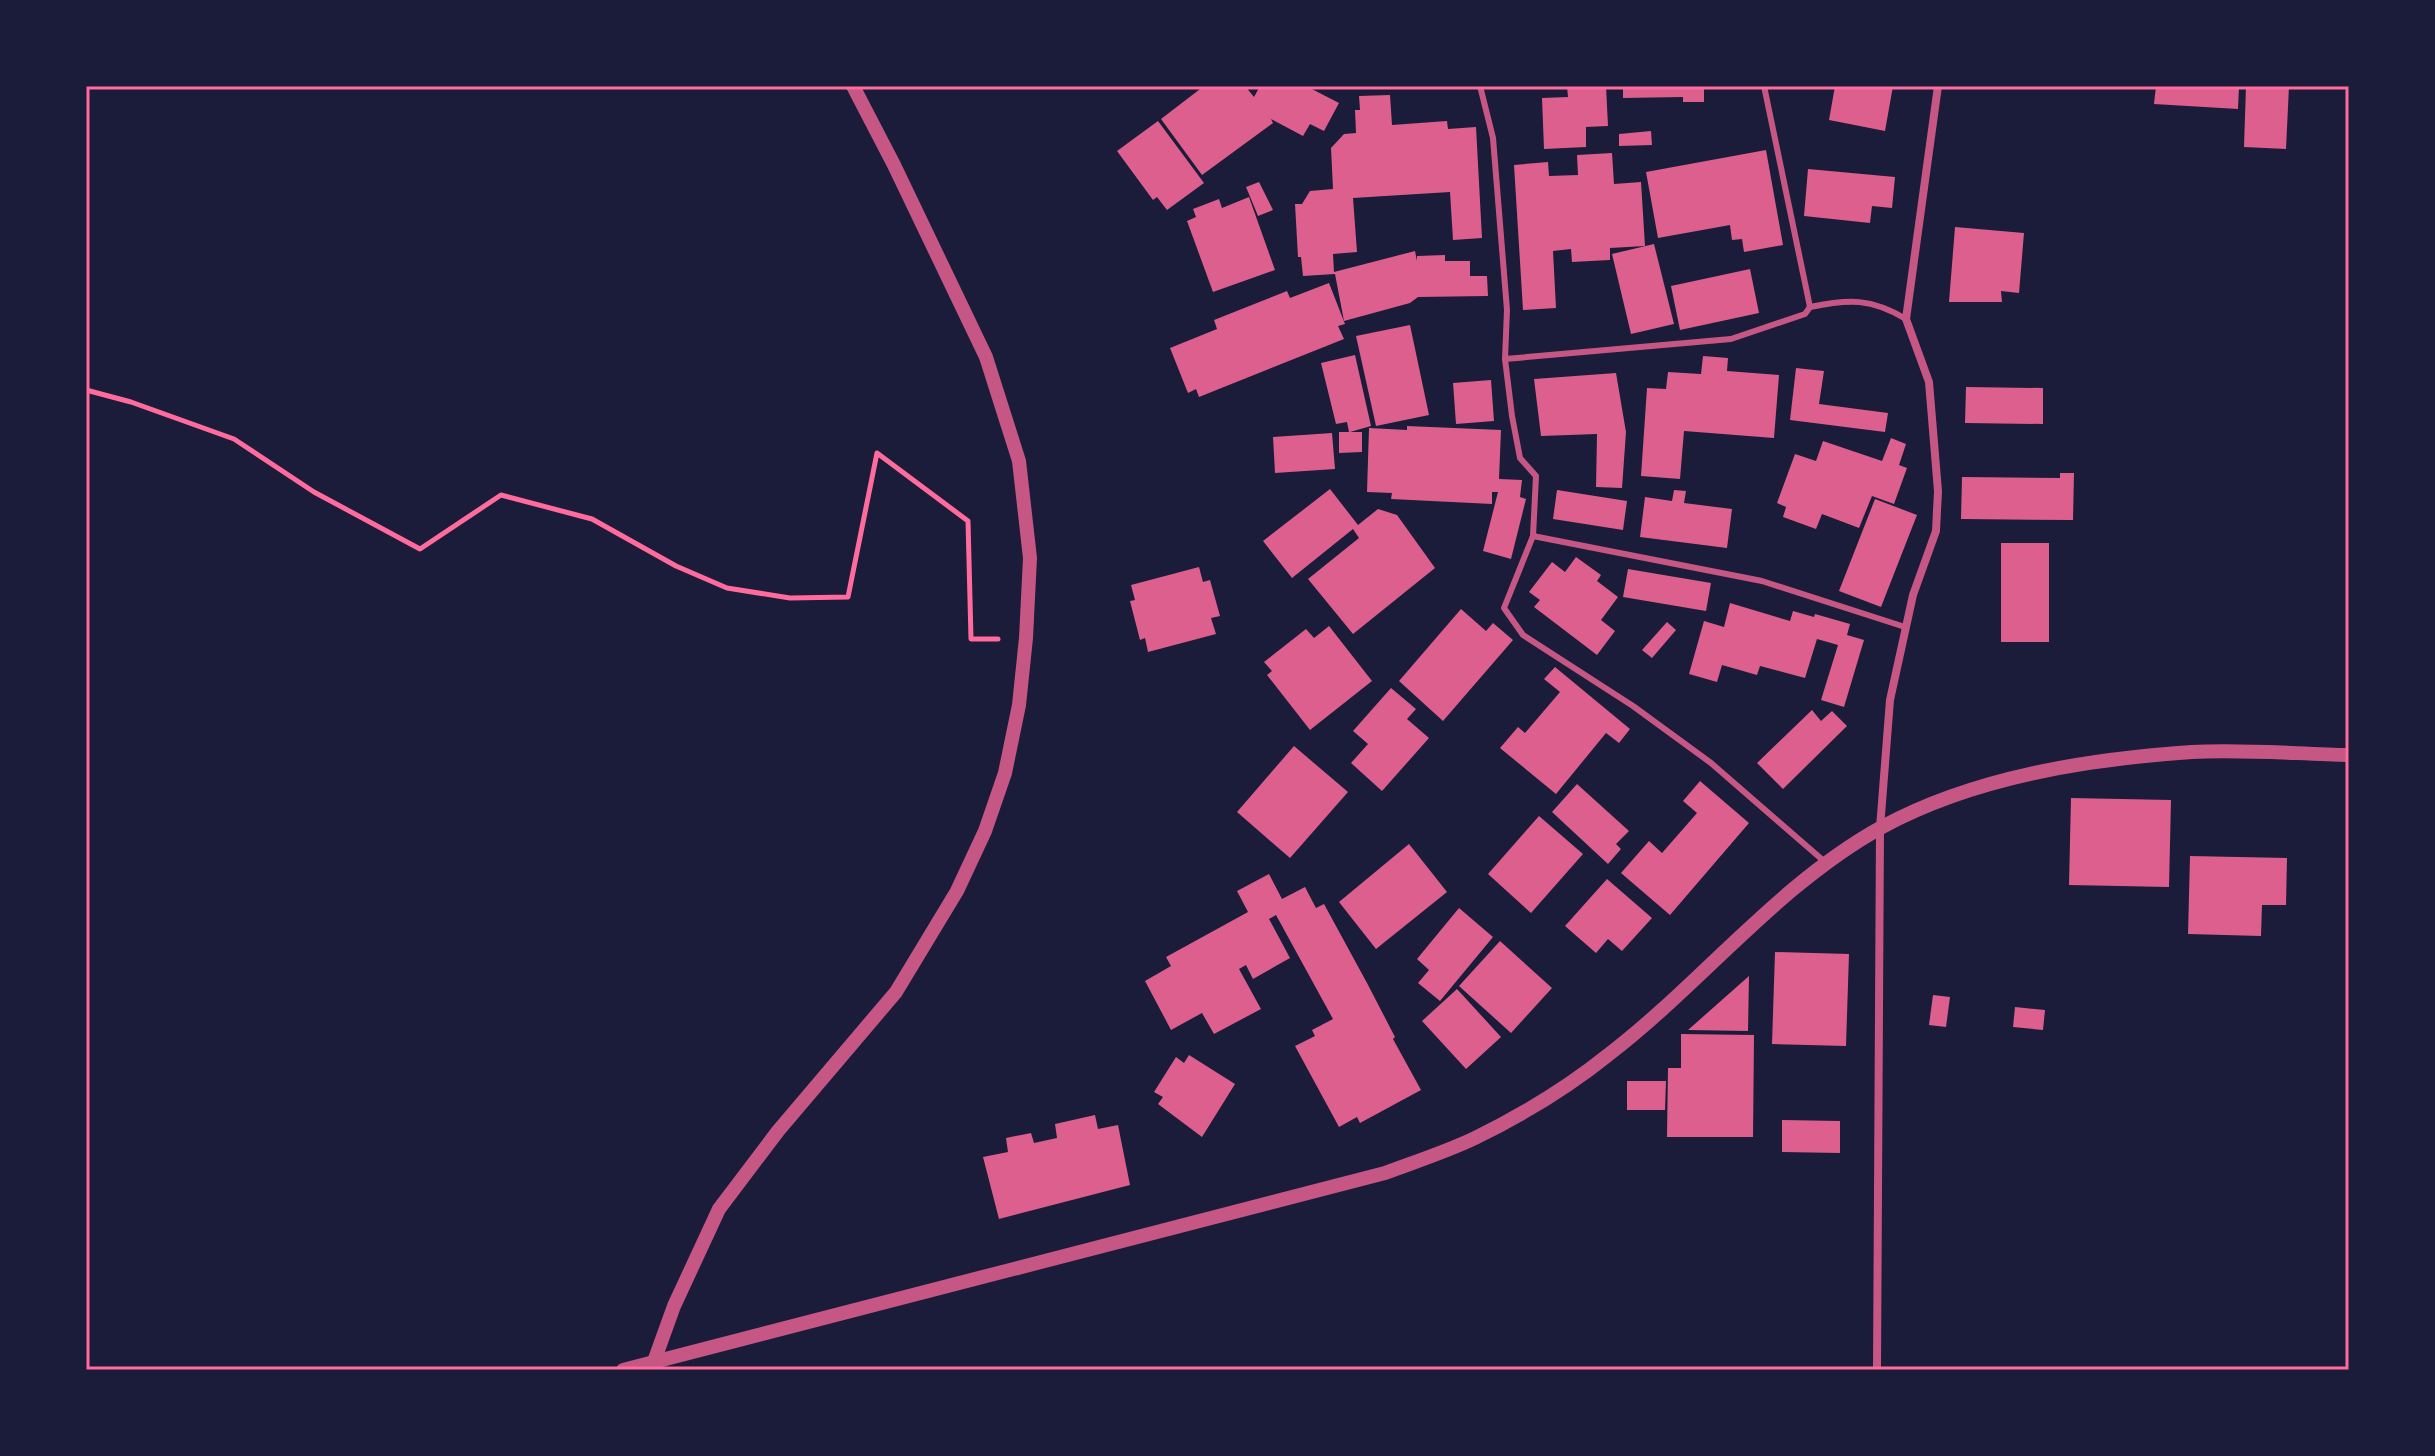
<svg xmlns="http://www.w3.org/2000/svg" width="2435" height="1456" font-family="'DM Sans',sans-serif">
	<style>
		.building { fill: #dd5f8e }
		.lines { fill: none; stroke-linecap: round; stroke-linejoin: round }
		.path { stroke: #ff6b9d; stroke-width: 5 }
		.service { stroke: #c65784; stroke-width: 6 }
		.minor { stroke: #c65784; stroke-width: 8 }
		.tertiary { stroke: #c65784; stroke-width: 14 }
		.neatline { fill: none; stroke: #ff6b9d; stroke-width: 3 }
	</style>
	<rect width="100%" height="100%" fill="#1b1b3a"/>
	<g class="building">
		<polygon points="1204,86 1245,86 1254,97 1260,86 1306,86 1339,103 1324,131 1310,124 1303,136 1271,119 1273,123 1202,175 1161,119"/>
		<polygon points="1567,86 1606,86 1608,126 1586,127 1586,147 1544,149 1542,98 1568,97"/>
		<polygon points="1623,86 1704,86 1704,102 1683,102 1683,97 1623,98"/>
		<polygon points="1835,86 1893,86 1885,131 1829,120"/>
		<polygon points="2156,86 2239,86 2238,109 2154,104"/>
		<polygon points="2246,86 2289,86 2286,149 2244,147"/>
		<polygon points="1390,95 1392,125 1447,121 1448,129 1476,127 1482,238 1453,240 1450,192 1353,198 1357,252 1333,254 1334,272 1415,251 1417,261 1417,256 1445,255 1445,261 1470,261 1470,276 1487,276 1488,296 1418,297 1410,303 1344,321 1335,274 1303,276 1301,257 1298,257 1295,204 1302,204 1310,191 1333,189 1331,148 1344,134 1356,133 1355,110 1360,110 1359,96"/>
		<polygon points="1158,121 1204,183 1167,210 1157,197 1153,200 1117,151"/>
		<polygon points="1651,131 1652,145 1619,146 1619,134"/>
		<polygon points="1766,150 1783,245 1744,252 1742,239 1732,240 1730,225 1658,238 1646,172"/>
		<polygon points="1612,153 1614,184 1641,182 1645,246 1610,248 1610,260 1572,262 1571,249 1553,251 1556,308 1523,310 1514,165 1548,162 1549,176 1578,175 1577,155"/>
		<polygon points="1808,169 1895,177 1892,208 1872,206 1870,223 1804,216"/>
		<polygon points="1259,182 1273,210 1258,216 1246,187"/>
		<polygon points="1249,197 1275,270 1213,292 1187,221 1196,217 1193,209 1219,199 1222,208"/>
		<polygon points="1955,227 2024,233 2019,293 2001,291 2002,302 1949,302"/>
		<polygon points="1654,244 1674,324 1631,334 1612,254"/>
		<polygon points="1750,269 1759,313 1680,330 1671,286"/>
		<polygon points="1329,283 1345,324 1338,326 1344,339 1199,397 1196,389 1188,393 1170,348 1217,329 1214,320 1287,291 1290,298"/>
		<polygon points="1410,325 1429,415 1376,426 1356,336"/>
		<polygon points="1355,355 1371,426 1350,432 1362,432 1362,452 1339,453 1339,432 1349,432 1347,422 1336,424 1321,363"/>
		<polygon points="1703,356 1728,358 1727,371 1779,375 1774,438 1684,431 1680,479 1641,476 1647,388 1666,389 1668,372 1701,374"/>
		<polygon points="1796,368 1824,371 1819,404 1888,413 1885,432 1790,420"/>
		<polygon points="1616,373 1626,432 1622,488 1596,487 1597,434 1541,436 1534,379"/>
		<polygon points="1491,380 1494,421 1456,424 1453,383"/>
		<polygon points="1966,387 2043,388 2043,424 1965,423"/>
		<polygon points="1407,426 1501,430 1499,479 1522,480 1520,497 1526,499 1511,559 1483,551 1498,492 1492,492 1492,504 1391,499 1392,493 1367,492 1369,428 1407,430"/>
		<polygon points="1332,433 1335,469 1275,473 1273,437"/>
		<polygon points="1891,438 1906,444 1899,465 1907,468 1894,504 1872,496 1859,528 1822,514 1816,529 1783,517 1786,507 1777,503 1795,454 1816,461 1823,441 1882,461"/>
		<polygon points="2060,473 2074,473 2073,520 1961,519 1962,477 2060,478"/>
		<polygon points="1330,489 1358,525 1378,509 1397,515 1435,568 1353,634 1308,579 1359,538 1353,529 1292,578 1263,541"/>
		<polygon points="1557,490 1627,501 1623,530 1553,519"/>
		<polygon points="1674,490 1686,491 1684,503 1732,509 1727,548 1640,537 1645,497 1672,501"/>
		<polygon points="1875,499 1917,515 1881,607 1839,591"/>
		<rect x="2001" y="543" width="48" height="99"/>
		<polygon points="1576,557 1601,575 1597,581 1618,597 1601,620 1615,631 1597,655 1534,607 1540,600 1529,592 1552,562 1565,572"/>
		<polygon points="1199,567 1203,582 1210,580 1220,616 1211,618 1216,634 1148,652 1145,638 1140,640 1130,601 1135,600 1131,585"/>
		<polygon points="1628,569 1711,583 1706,611 1623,597"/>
		<polygon points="1730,603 1790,621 1793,611 1814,617 1815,614 1850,624 1847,635 1864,640 1844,707 1821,700 1838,645 1817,639 1805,678 1760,666 1757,675 1722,665 1717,682 1689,674 1704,621 1724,627"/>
		<polygon points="1461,609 1486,631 1493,623 1513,640 1443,721 1399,681"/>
		<polygon points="1667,622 1676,630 1652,658 1642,650"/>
		<polygon points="1329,626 1372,681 1310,730 1267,675 1272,671 1264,662 1306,629 1314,638"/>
		<polygon points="1555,667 1630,729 1619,743 1606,733 1556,794 1500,748 1518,727 1525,733 1560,692 1544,679"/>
		<polygon points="1391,688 1416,709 1407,719 1429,738 1382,791 1351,763 1368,744 1353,731"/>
		<polygon points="1812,710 1821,721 1832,711 1847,726 1783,789 1757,763"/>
		<polygon points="1294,746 1348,792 1290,858 1237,812"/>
		<polygon points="1700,781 1749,823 1670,915 1621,873 1649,841 1662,853 1697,813 1683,801"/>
		<polygon points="1577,784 1629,831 1616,844 1621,849 1608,864 1552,812"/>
		<polygon points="2071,798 2171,800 2169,887 2069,885"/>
		<polygon points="1539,816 1583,854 1531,913 1488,874"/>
		<polygon points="1409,844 1447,892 1376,949 1339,902"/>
		<polygon points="2190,856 2287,858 2286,905 2262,905 2261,936 2188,934"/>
		<polygon points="1269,874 1282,899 1305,887 1316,908 1324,904 1367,983 1395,1037 1393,1039 1421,1090 1360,1123 1357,1117 1339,1127 1295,1046 1315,1036 1312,1030 1333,1019 1276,915 1269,919 1290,958 1253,979 1246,965 1239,969 1261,1009 1214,1034 1202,1013 1171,1030 1145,981 1171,966 1166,957 1248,912 1237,891"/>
		<polygon points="1607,879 1652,918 1622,951 1608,939 1596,953 1565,926"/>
		<polygon points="1459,908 1493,937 1440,1001 1418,983 1429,970 1417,959"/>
		<polygon points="1500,941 1552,988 1511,1033 1459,986"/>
		<polygon points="1775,952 1849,954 1846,1046 1772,1044"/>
		<polygon points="1749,976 1748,1031 1688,1030"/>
		<polygon points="1457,989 1501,1037 1466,1069 1422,1021"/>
		<polygon points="1933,995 1950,997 1946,1027 1929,1025"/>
		<polygon points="2015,1007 2045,1010 2043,1030 2013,1027"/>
		<polygon points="1681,1034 1754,1035 1753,1137 1667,1137 1668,1068 1681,1068"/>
		<polygon points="1189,1055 1235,1084 1202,1137 1158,1104 1163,1097 1154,1092 1176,1057 1184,1063"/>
		<polygon points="1627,1081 1666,1081 1665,1110 1627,1110"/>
		<polygon points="1095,1115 1098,1129 1118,1125 1130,1185 999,1219 983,1157 1008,1152 1006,1138 1031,1133 1034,1143 1057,1138 1055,1124"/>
		<polygon points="1782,1120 1840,1121 1840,1153 1782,1152"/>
	</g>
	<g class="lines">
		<polyline class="path" points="86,390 131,402 234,439 314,492 420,549 501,495 592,519 676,566 727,588 790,598 848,597 877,453 968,521 971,639 998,639"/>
		<g class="service">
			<polyline points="1480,86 1493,138 1507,310 1505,359 1512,416 1520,458 1536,476 1533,536 1504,608 1523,635 1633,706 1711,763 1825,862"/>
			<path d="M1764,86L1810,307C1849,299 1871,298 1906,319"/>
			<polyline points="1505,359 1731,339 1805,314 1810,307"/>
			<polyline points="1533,536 1762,581 1905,627"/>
		</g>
		<polyline class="minor" points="1877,1370 1880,828 1890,700 1913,595 1936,531 1938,491 1929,382 1906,319 1938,86"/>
		<g class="tertiary">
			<polyline points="652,1367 674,1306 719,1209 778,1131 896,992 957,891 985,831 1005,773 1019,705 1026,638 1030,558 1019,461 986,357 894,165 853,86"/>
			<path d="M623,1370L1385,1173C1414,1162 1446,1152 1475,1138C1522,1115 1567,1088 1608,1055C1702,983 1777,885 1882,827C1974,777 2088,759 2192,752C2243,749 2297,754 2349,755"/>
		</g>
	</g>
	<rect width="2435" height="1456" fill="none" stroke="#1b1b3a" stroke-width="176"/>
	<rect x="88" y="88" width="2259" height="1280" class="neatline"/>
</svg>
